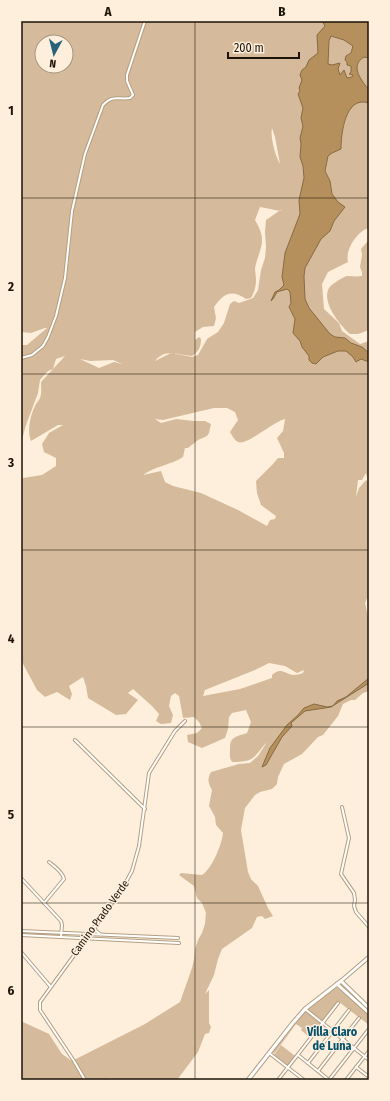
<svg xmlns="http://www.w3.org/2000/svg" width="390" height="1101" font-family="'Fira Sans Condensed',sans-serif">
	<style>
		.green { fill: #d5bb9b; fill-rule: evenodd }
		.water { fill: #b6905c; stroke: #886a43; fill-rule: evenodd }
		.lines { fill: none; stroke-linecap: round; stroke-linejoin: round }
		.minor-casing { stroke: #b59e81; stroke-width: 4 }
		.tertiary-casing { stroke: #b59e81; stroke-width: 4.5 }
		.secondary-casing { stroke: #b59e81; stroke-width: 5 }
		.minor { stroke: #fff; stroke-width: 2 }
		.tertiary { stroke: #fff; stroke-width: 2.5 }
		.secondary { stroke: #fff; stroke-width: 3 }
		.grid { fill: none; stroke: #1b1308; stroke-width: 1; stroke-opacity: 0.55 }
		.labels { text-anchor: middle; dominant-baseline: central; stroke-width: 3; stroke-linejoin: round; paint-order: stroke }
		.street-label { font-size: 11px; fill: #1b1308; stroke: #fdefdc }
		.neighbourhood-label { font-size: 12px; font-weight: bold; fill: #03506c; stroke: #fdefdc }
		.neatline { fill: none; stroke: #1b1308; stroke-width: 1.5 }
		.grid-label { font-size: 13px; text-anchor: middle; font-weight: bold; fill: #1b1308 }
	</style>
	<rect width="100%" height="100%" fill="#fdefdc"/>
	<g class="green">
		<path d="M21,21H369V228C357,231 345,250 348,262L328,272L322,284L324,309L339,323L342,331L360,344L369,341V616L367,598L365,603L369,621V691L363,693L355,700H351L343,704L338,716L323,735L318,737L302,754L284,764L278,777L277,784L272,789L260,792L255,795L245,808L241,830L248,872L251,879L258,886L268,908L273,916L265,919L262,916L257,917L252,928L222,949L218,959L214,975L205,994L209,990V1023L211,1027L209,1033L205,1034L198,1052L177,1080H113L111,1078L107,1080H21V1023L23,1022L49,1034L62,1054L72,1061L145,1024L180,1002L192,968L194,959L195,949L198,940L202,933L205,924L206,913L202,903L197,898L194,886L179,875L181,873L202,875C212,869 222,844 223,833L216,825L215,817L209,806L212,790C208,783 207,779 211,772L239,764L250,763L258,756L267,742C253,757 256,762 232,762C229,758 230,754 230,749C230,736 236,737 247,733L251,722L246,710L232,713L229,717L228,729L225,738L202,748L188,742L187,735L197,733L202,728L199,722L194,717L183,718L179,696L175,693L171,696L169,706L173,715L171,723L161,724L156,721L159,714L152,706L133,689L128,693L138,700L126,714L116,715L88,698L86,686L83,677L69,686L72,694L70,700L57,692L45,697L37,690L21,660V480L23,478L42,475L56,466V458L44,452L42,444L49,433L63,425H58L31,441C27,431 30,416 35,406C36,403 39,401 40,398C42,392 41,387 41,382L65,356L56,359L53,369L48,371L40,380L38,393L26,425L21,443V345H27L47,328H45L31,333L21,332ZM42,42H66V66H42ZM272,128L275,137L280,164C275,156 270,136 272,128ZM260,207L280,211L282,209L266,220L265,232L266,247L265,258L261,270L258,290L253,298L239,303L234,301L230,304L224,323L218,332L207,339L198,355L192,357L171,353L155,361C165,348 178,355 192,356C199,351 201,347 201,339L199,337L195,340V332L203,327L214,326L216,318L214,307C224,293 231,289 246,299L251,298C254,293 256,287 256,280C256,276 255,272 255,268C260,246 268,242 255,220ZM80,359L90,361L113,360L122,364L114,362L99,368ZM214,408H227L235,412L238,420L230,432C232,435 234,440 238,442C247,446 274,421 285,419L283,431L277,438L284,453V458H278L273,464L256,481L257,493L261,505L276,516L275,519L270,520L267,526L238,510L201,493L173,486L165,482L161,471L143,475C155,466 171,465 183,457L185,448H188L198,440L207,436L209,433L211,424L205,421H194L176,419L161,423L155,419L163,420ZM366,473L368,482L366,480L359,488L356,497L358,480H362ZM269,663L285,666L297,673L304,670L303,673C300,674 297,675 293,675C284,673 280,667 272,675V678L240,689L203,696L205,690L255,670Z"/>
		<path d="M367,242H369V330L358,334H350C340,325 321,302 329,288C330,286 333,284 336,282C339,280 343,277 347,276C352,276 356,277 362,276V272L360,267L362,255L361,249Z"/>
		<polygon points="21,932 61,934 59,935 21,934"/>
		<polygon points="336,988 338,988 369,1015 369,1025 339,1002 323,1020 321,1020 308,1010 308,1009 315,1002"/>
		<polygon points="304,1011 307,1012 319,1022 320,1023 309,1037 301,1030 302,1028 296,1024 274,1054 273,1051"/>
		<polygon points="281,1045 295,1056 288,1065 274,1055"/>
	</g>
	<g class="water">
		<path d="M322,21H369V58L364,57C349,66 362,81 369,90V103C345,95 341,134 341,149L332,153L328,156L325,171L330,181L332,194L338,202L345,207L334,221L330,231L321,239L305,268L304,276L305,299L309,308L330,334L335,337L345,338L351,343L362,347L369,353V362L361,359L356,362L353,357L346,351H338L323,357L316,364L312,363L309,360V356L302,347L300,341L293,333L295,319L289,307L291,303L290,292L287,289L277,292L273,299L271,301L275,292L279,290L284,285L282,277L285,253L300,214L299,200L304,178L303,166L300,157L301,144L300,138L303,126L301,118L303,108L298,94L300,91L299,88L302,80L300,75L302,70L306,67L309,60L318,53L317,35L325,26ZM331,36L344,40L353,46L351,53L346,56L345,60L347,62V65L351,66V72L349,74L353,75L352,77L347,78L344,70L340,75L338,69L340,63L332,65L328,64L329,41Z"/>
		<polygon points="369,678 369,683 331,707 305,711 291,723 292,726 282,737 266,765 262,767 270,748 287,725 298,715 304,708 314,704 327,707 333,706 337,701 346,697"/>
	</g>
	<g class="lines">
		<g class="minor-casing">
			<g id="minor">
				<path d="M21,358L32,355L43,346L48,337L56,316L65,278L72,211L85,154L103,105C114,94 117,100 130,98L133,95L127,81V75L145,21"/>
				<polyline points="75,740 145,809"/>
				<polyline points="342,807 349,838 341,874 354,893 355,900 354,906 356,912 369,927"/>
				<polyline points="21,878 61,921 62,925 61,937"/>
				<path d="M44,903L64,879C63,872 54,866 49,862"/>
				<polyline points="94,927 96,931 100,934"/>
				<polyline points="21,931 178,938"/>
				<polyline points="21,935 179,943"/>
				<polyline points="21,952 50,986"/>
				<polyline points="305,1009 369,1060"/>
				<polyline points="269,1053 304,1080"/>
				<polyline points="298,1055 329,1080"/>
				<polyline points="308,1063 349,1010"/>
				<polyline points="356,1067 369,1077"/>
				<polyline points="318,1071 359,1018"/>
				<polyline points="85,1080 74,1061 40,1010 40,1002 121,891 132,871 139,846 149,773 175,731 185,721"/>
				<polyline points="278,1080 338,1003"/>
				<polyline points="329,1080 369,1029"/>
				<polyline points="346,1080 369,1051"/>
			</g>
		</g>
		<g class="tertiary-casing">
			<polyline id="tertiary" points="341,981 369,957"/>
		</g>
		<g class="secondary-casing">
			<g id="secondary">
				<polyline points="337,984 369,1013"/>
				<polyline points="248,1080 292,1024 305,1009 341,981 369,1008"/>
			</g>
		</g>
		<use href="#minor" class="minor"/>
		<use href="#tertiary" class="tertiary"/>
		<use href="#secondary" class="secondary"/>
	</g>
	<path class="grid" d="M195,21V1080M21,198H369M21,374H369M21,550H369M21,727H369M21,903H369"/>
	<g class="labels">
		<g class="street-label">
			<text transform="translate(100 918) rotate(-54)">Camino Prado Verde</text>
		</g>
		<g class="neighbourhood-label">
			<text x="332" y="1032">Villa Claro<tspan x="332" dy="14">de Luna</tspan></text>
		</g>
	</g>
	<rect width="390" height="1101" fill="none" stroke="#fdefdc" stroke-width="44"/>
	<g transform="translate(54 54) rotate(187)"><circle r="19" fill="#fdefdc" stroke="#a39787"/>
	<path d="M0-3L7 15L0 10L-7 15Z" fill="#2a627c"/>
	<text y="-6" font-size="11" font-weight="bold" text-anchor="middle" fill="#1b1308">N</text>
	</g>
	<path d="M228 52v6h71v-6" fill="none" stroke="#1b1308" stroke-width="2"/>
	<text x="234" y="52" font-size="12" fill="#1b1308" stroke="#fdefdc" stroke-width="3" paint-order="stroke">200 m</text>
	<rect x="22" y="22" width="346" height="1057" class="neatline"/>
	<g class="grid-label">
		<text x="108" y="16">A</text>
		<text x="282" y="16">B</text>
		<text x="11" y="115">1</text>
		<text x="11" y="291">2</text>
		<text x="11" y="467">3</text>
		<text x="11" y="643">4</text>
		<text x="11" y="819">5</text>
		<text x="11" y="995">6</text>
	</g>
</svg>
